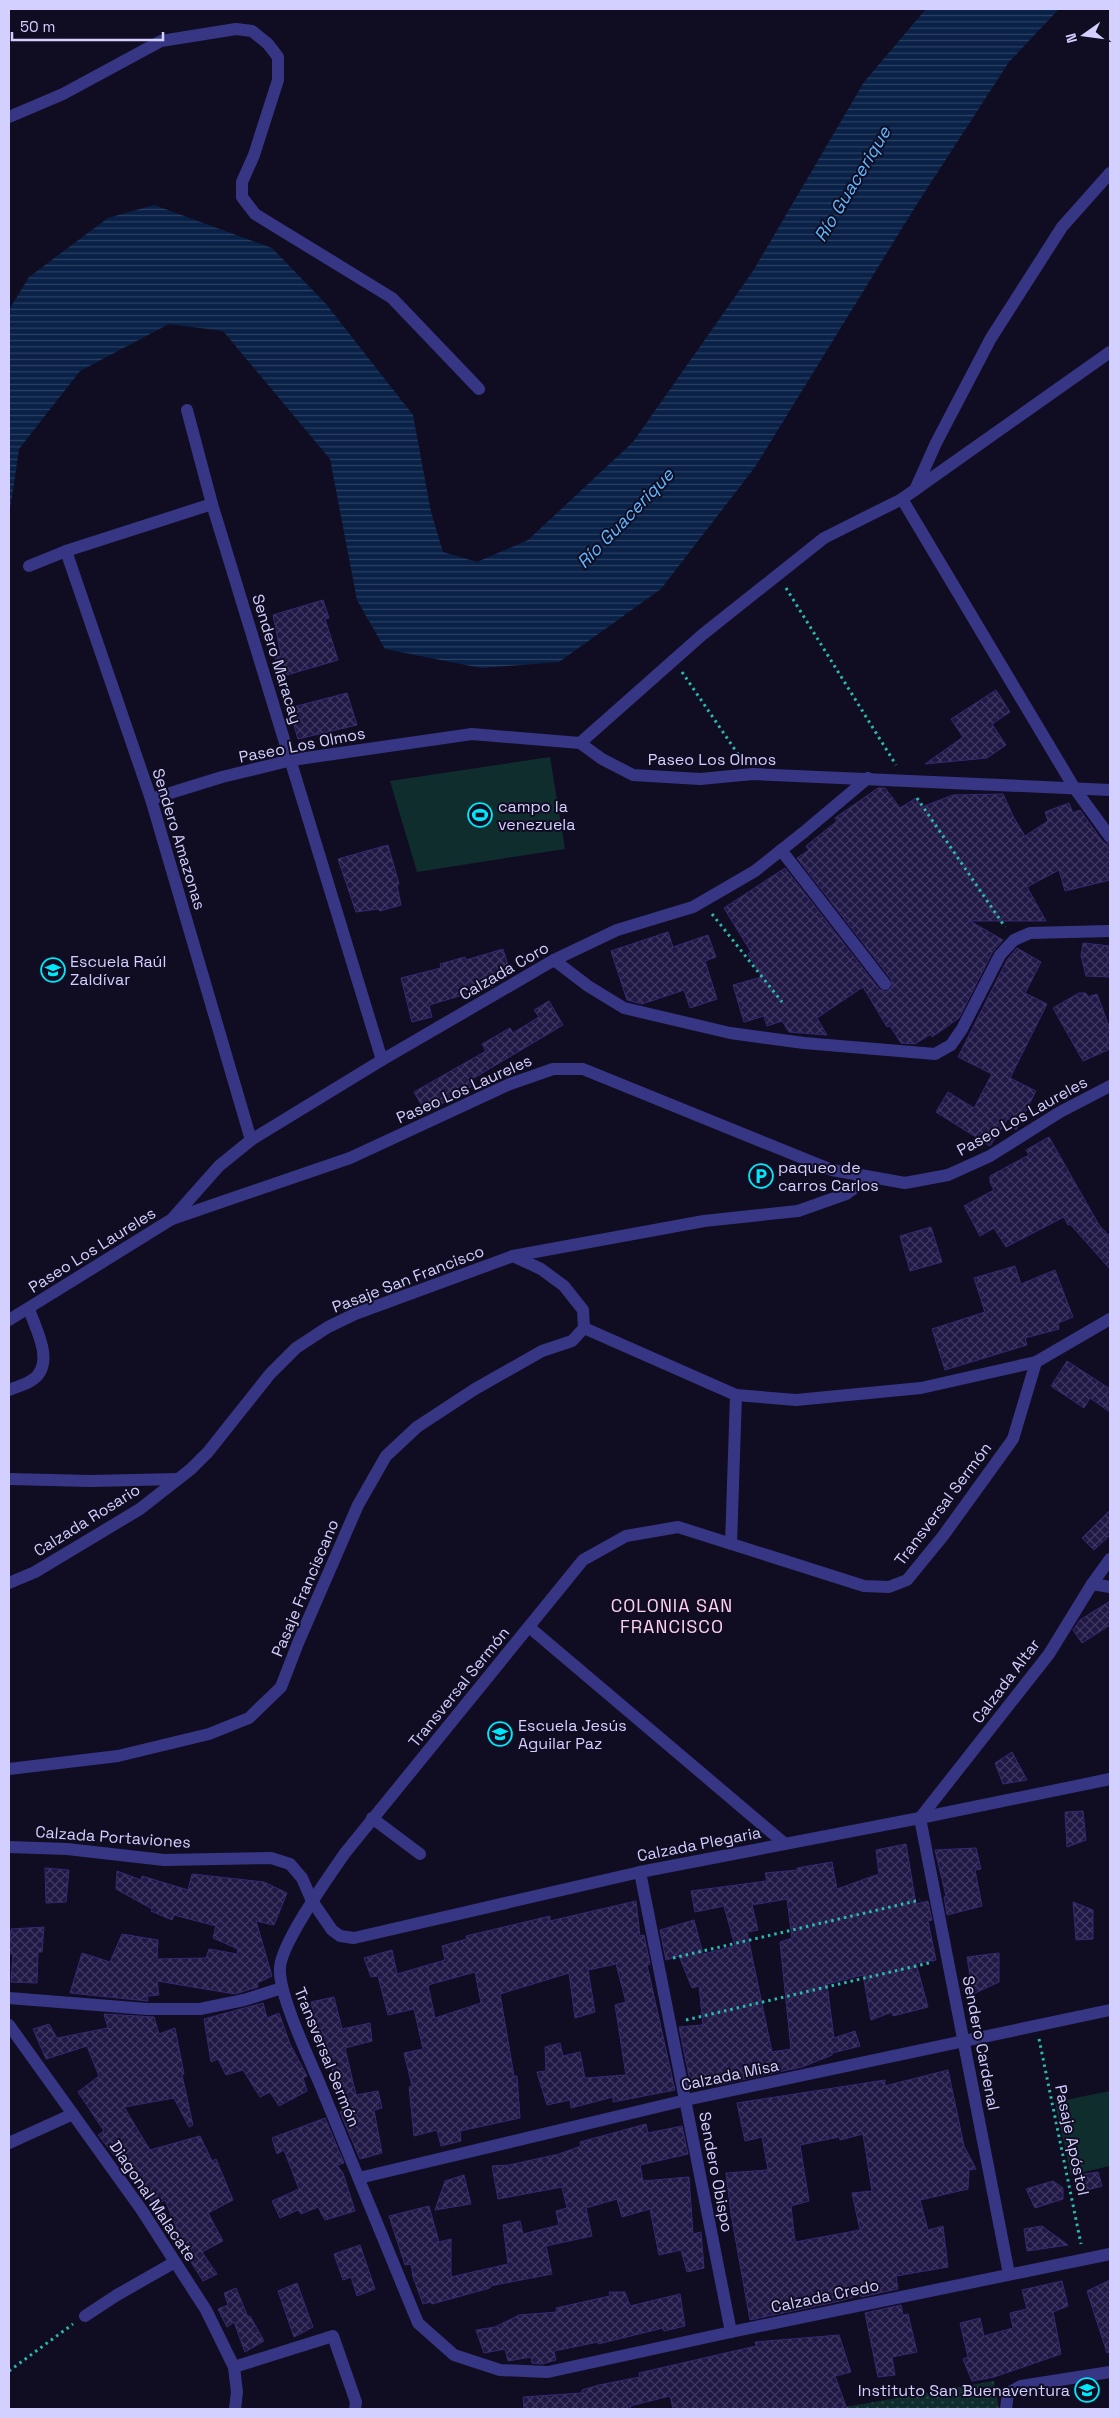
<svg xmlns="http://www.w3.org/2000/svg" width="1119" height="2418" font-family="'Space Grotesk',sans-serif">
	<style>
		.grass { fill: url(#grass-dots) }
		.green { fill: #0f2d2c }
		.water { fill: url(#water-rules) }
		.building { fill: url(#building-cross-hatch); stroke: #362972; fill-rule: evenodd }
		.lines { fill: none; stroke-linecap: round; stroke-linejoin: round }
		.path { stroke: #29b9ad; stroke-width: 3; stroke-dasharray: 2.5 4; stroke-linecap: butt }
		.minor { stroke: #373684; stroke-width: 12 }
		.labels { text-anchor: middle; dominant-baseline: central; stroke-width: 4; stroke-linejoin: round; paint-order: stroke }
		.street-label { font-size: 16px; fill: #d3cfff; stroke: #100d23 }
		.poi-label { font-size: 16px; fill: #d3cfff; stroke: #100d23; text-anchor: start }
		.water-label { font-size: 18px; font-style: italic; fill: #5db8ff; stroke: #100d23 }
		.neighbourhood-label { font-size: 18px; letter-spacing: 1px; fill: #ffd1ef; stroke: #100d23 }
	</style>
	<defs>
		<pattern id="grass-dots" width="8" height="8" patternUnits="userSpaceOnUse" patternTransform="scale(1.25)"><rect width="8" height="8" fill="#0f2d2c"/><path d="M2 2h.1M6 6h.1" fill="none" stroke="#314a4c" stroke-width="1.8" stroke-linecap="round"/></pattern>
		<pattern id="water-rules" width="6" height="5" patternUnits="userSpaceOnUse" patternTransform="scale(1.25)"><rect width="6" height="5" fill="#092146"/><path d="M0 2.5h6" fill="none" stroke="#2c4062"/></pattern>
		<pattern id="building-cross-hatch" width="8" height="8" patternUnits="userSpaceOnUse" patternTransform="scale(1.25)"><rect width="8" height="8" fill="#201845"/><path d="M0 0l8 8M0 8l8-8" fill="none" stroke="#403961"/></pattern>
	</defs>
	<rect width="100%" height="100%" fill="#100d23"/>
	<polygon class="grass" points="994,2381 999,2409 834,2409"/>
	<g class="green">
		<polygon points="550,757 565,849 417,872 390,781"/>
		<polygon points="1110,2091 1110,2166 1071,2175 1055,2102"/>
	</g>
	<polygon class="water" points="926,9 1059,9 1009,62 917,204 755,467 661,589 559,662 481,668 385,649 357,600 330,459 223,331 169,324 80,371 19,449 9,517 9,310 29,277 108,218 154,205 272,248 326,304 413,415 431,512 443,552 477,562 528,540 633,442 753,271 864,82"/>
	<g class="building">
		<polygon points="323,600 329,618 325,619 338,660 280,677 275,657 281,656 273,615"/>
		<polygon points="996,690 1010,712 992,724 1006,745 987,758 925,764 963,737 951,719"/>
		<polygon points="347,693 357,725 298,739 289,708"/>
		<polygon points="878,788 885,788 900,808 916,798 922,807 953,795 1003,794 1014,818 1025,836 1048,821 1045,812 1069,803 1073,813 1080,810 1103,842 1110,845 1110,880 1065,891 1059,870 1027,887 1046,921 970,921 1003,940 993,951 959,1018 932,1037 931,1034 915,1044 901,1043 890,1026 887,1027 863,987 817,1018 827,1035 789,1032 782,1021 767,1026 764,1016 744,1022 733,985 762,977 748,954 751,952 724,908 785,868 879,989 886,992 892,987 891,979 797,858 809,850 806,846 837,821 835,818"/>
		<polygon points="388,845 399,884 397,885 401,905 380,911 378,909 356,912 338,859"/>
		<polygon points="668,932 673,947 708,935 716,957 705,961 717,999 690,1008 684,990 642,1004 627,1000 611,951"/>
		<polygon points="1083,943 1110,946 1110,977 1086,976 1081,956"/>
		<polygon points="1017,948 1041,962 1025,993 1047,1004 1010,1078 1036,1091 1016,1130 1008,1118 990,1146 936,1112 948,1092 974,1108 992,1074 958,1057 1007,960"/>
		<polygon points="503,949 511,974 492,980 493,986 429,1005 432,1017 412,1022 401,978 441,968 440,964 465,957 466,960"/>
		<polygon points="1079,993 1086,993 1088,997 1097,994 1110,1029 1110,1049 1083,1061 1053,1008"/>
		<polygon points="549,1001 563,1025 469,1081 472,1086 426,1113 414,1092 486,1051 482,1044 510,1028 513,1033 539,1017 534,1010"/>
		<polygon points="1049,1137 1099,1225 1110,1237 1110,1269 1070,1224 1068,1225 1064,1217 1006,1247 994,1228 980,1236 964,1206 994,1190 990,1182 990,1176 1029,1155 1026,1150"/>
		<polygon points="931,1227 942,1262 910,1271 900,1236"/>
		<polygon points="1015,1266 1021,1284 1055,1270 1073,1317 1058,1323 1059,1329 1025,1338 1027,1345 945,1370 932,1329 985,1312 974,1278"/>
		<polygon points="1067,1361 1110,1389 1110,1412 1090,1398 1084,1408 1051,1386"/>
		<polygon points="1110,1510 1110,1535 1094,1550 1082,1538"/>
		<polygon points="1110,1601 1110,1625 1082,1643 1073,1630 1080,1620"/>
		<polygon points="1012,1752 1027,1780 1003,1784 995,1763"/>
		<polygon points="1083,1811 1086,1840 1067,1847 1065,1812"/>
		<path d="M906,1844L916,1904L928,1901L932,1920L928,1921L936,1960L916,1963L928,2007L893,2016L892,2012L871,2020L863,1975L827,1984L834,2038L855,2031L860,2046L832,2053V2055L802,2067L717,2085L716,2081L691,2086L679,2027L703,2025L699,1986L692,1988L679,1956L666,1960L660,1930L694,1920L703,1954L735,1946L724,1906L695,1912L691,1891L767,1881L765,1873L798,1870L797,1868L832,1862L837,1889L879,1874L876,1850ZM787,1899L792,1938L780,1942L791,2049L772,2052L747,1932L758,1930L752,1905Z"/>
		<polygon points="976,1848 981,1869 975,1870 982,1906 947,1915 944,1897 946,1896 935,1850"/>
		<polygon points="45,1868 69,1870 66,1902 46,1903"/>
		<polygon points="117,1871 141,1880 142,1876 188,1890 192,1874 264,1882 287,1893 274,1925 256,1921 272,1976 257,1983 258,1987 235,1994 157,1981 159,1995 147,1996 148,2001 70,1993 82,1953 110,1962 122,1934 158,1940 157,1959 206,1958 209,1949 237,1954 238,1949 213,1938 216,1926 174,1915 172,1920 151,1911 152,1909 116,1889"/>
		<path d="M636,1901L640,1936L644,1935L650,1964L647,1965L675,2090L613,2102V2097L571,2108L570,2100L547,2105L537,2072L546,2071L545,2047L560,2043L563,2056L580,2052L585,2078L626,2075L615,2005L626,2002L616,1964L588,1970L595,2012L575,2018L569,1973L500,1994L514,2076H517L520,2118L460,2131L461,2141L441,2146L437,2130L414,2136L409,2087L412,2086L404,2053L423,2049L414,2009L388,2015L378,1976L371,1977L364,1958L392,1950L397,1974L445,1960L442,1946L467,1939L466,1936L550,1916V1921ZM475,1972L481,2003L435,2018L428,1985Z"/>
		<polygon points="1073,1902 1093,1910 1093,1939 1076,1940"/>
		<polygon points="44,1927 42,1952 38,1952 37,1983 11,1982 13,1953 9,1954 11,1929"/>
		<polygon points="999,1953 999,1982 973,1994 967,1957"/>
		<polygon points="334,1997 342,2029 370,2023 372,2041 345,2048 356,2095 378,2091 382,2108 374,2110 382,2153 360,2159 340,2112 345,2110 331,2065 325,2068 311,2002"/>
		<polygon points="263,2003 267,2018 279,2013 290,2044 307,2076 303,2078 307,2091 279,2106 270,2092 260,2097 243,2070 226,2075 218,2059 211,2062 204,2019"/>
		<polygon points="104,2014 154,2017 159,2034 175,2028 184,2074 182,2075 193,2125 189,2127 174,2098 124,2107 150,2150 200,2136 212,2161 216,2159 233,2200 208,2213 223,2241 202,2252 217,2274 203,2281 172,2232 177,2229 165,2200 155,2206 98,2135 104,2131 78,2092 99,2076 87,2046 46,2059 33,2029 49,2024 57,2038 108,2028"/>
		<path d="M948,2070L964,2146L976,2169L969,2170L968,2189L920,2200L928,2230L943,2226L948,2267L896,2276L898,2289L861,2297V2295L840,2301L750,2320L731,2214L726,2173L768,2170L762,2137L745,2141L737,2103L885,2080V2086ZM863,2134L872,2191L852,2193L860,2230L795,2242L791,2206L809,2201L800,2145L839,2137L840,2140Z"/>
		<polygon points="325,2118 344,2163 337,2165 343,2173 355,2211 325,2220 318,2207 301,2214 298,2210 280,2218 272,2201 299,2189 284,2150 277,2154 272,2138"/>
		<polygon points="646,2124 648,2133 682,2126 688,2154 640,2165 643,2181 689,2177 693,2234 701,2232 704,2268 687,2272 681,2250 659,2255 650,2209 622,2217 617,2199 586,2208 592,2236 546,2246 552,2274 490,2286 490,2288 432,2304 431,2302 423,2304 413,2277 411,2264 405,2265 389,2216 429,2206 439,2242 451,2239 451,2277 508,2264 503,2225 520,2221 523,2234 559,2225 556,2211 567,2208 562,2187 498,2199 492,2166 509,2165 559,2154 581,2146 580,2142"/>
		<polygon points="1098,2172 1102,2186 1084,2191 1079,2175"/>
		<polygon points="464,2175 471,2204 435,2210 445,2181"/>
		<polygon points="1053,2181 1063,2188 1063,2199 1035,2208 1026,2189"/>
		<polygon points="1042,2226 1068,2245 1027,2251 1024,2229"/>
		<polygon points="360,2245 375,2289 357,2296 351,2277 343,2280 334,2254"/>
		<polygon points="1110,2280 1110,2352 1107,2353 1087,2291"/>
		<polygon points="1062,2281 1068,2306 1053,2312 1061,2354 994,2377 972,2381 963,2359 968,2357 960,2323 980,2318 984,2336 1013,2328 1010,2313 1027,2309 1022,2290"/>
		<polygon points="297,2283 313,2327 294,2337 278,2291"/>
		<polygon points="236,2288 248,2317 250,2316 264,2341 245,2352 234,2322 227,2327 218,2309 228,2305 224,2293"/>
		<polygon points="609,2292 625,2292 630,2306 680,2294 685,2326 664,2331 663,2328 598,2344 598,2342 554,2351 556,2360 542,2364 532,2363 531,2357 508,2361 505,2349 484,2353 476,2330 495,2327 519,2315 557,2312 556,2308 610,2296"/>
		<polygon points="901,2305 903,2315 908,2314 917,2352 892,2357 895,2375 878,2377 865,2313"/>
		<polygon points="839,2335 851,2372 835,2376 847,2409 673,2409 670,2396 630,2406 631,2409 524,2409 523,2397 582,2393 582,2390 599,2385 640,2377 639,2373 756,2346 755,2342"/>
	</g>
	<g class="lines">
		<g class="path">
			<polyline points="786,588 896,765"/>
			<polyline points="682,672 742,760"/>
			<polyline points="917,798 1005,927"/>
			<polyline points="712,914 782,1002"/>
			<polyline points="673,1958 920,1900"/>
			<polyline points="686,2020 933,1962"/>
			<polyline points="1039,2039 1081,2244"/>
			<polyline points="9,2371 73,2324"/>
		</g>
		<g class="minor">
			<polyline points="9,117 63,94 161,41 236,29 252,31 268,44 278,57 278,80 254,155 242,182 242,197 255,214 392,298 479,389"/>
			<polyline points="187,410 212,504 382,1060"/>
			<polyline points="915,490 936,443 991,338 1062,227 1110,173"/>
			<polyline points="902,499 1075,789 1110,837"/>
			<polyline points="66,551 151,799 251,1140"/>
			<polyline points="29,566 66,551 212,504"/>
			<polyline points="580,743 702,635 824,538 902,499 1110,352"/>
			<polyline points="151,799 222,777 292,760 472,734 580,743 602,759 633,775 700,779 753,774 1110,790"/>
			<polyline points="781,850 885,984"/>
			<polyline points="554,960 588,986 624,1008 730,1033 804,1043 935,1054 951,1045 962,1029 1000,955 1014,940 1030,933 1110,931"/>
			<polyline points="172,1219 219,1166 251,1140 382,1060 554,960 617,930 693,907 755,871 804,832 868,778"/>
			<polyline points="513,1256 541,1269 564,1286 583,1310 584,1328"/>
			<path d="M1110,1319L1036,1362L1013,1439L943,1536L907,1580L889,1587L864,1586L678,1527L626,1536L583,1560L345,1853C329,1876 281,1943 280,1968C278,1993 308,2056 319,2082C352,2162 385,2243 418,2323L454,2355L500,2370L548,2372L731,2332L1110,2254"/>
			<polyline points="9,1320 172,1219 350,1158 510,1084 553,1069 583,1069 832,1170 905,1183 948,1175 990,1156 1060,1112 1110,1086"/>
			<polyline points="584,1328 736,1395 796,1400 921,1388 1036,1362"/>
			<path d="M9,1390C18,1386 30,1384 37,1376C53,1358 35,1328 29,1309"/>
			<polyline points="9,1479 91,1481 178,1479"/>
			<polyline points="731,1544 736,1395"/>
			<polyline points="9,1583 35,1572 140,1509 191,1469 208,1452 270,1374 296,1348 328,1327 355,1314 513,1256 704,1221 798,1211 846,1194 870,1177"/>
			<polyline points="1092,1584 1110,1587"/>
			<polyline points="529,1627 784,1843"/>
			<polyline points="9,1769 118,1756 209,1734 249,1718 281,1687 298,1643 358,1505 386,1456 417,1427 475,1389 542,1351 572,1341 584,1328"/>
			<polyline points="372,1818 420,1854"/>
			<polyline points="9,1847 67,1849 164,1860 271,1858 290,1864 302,1878 312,1901 332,1930 340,1936 354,1938 640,1872 920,1818 1110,1779"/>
			<polyline points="640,1872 731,2332"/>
			<polyline points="9,1998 147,2009 200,2009 244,2000 282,1988"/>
			<polyline points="9,2025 141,2209 206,2310 234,2367 237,2392 235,2409"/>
			<polyline points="9,2143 73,2114"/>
			<polyline points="359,2178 686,2100 1110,2010"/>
			<polyline points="1009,2274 920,1818 1049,1654 1092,1584 1110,1559"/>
			<polyline points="85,2316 117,2295 175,2262"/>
			<polyline points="234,2367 333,2336 356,2402 355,2409"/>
			<polyline points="1006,2409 1008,2393 1021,2386 1110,2372"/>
		</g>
	</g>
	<defs>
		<g id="stadium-ring" transform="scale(1.25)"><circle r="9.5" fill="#100d23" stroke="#00e7fa" stroke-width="1.5"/><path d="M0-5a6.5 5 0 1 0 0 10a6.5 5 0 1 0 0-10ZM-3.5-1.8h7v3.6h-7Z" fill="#00e7fa"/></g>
		<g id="school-ring" transform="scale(1.25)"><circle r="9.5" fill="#100d23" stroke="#00e7fa" stroke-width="1.5"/><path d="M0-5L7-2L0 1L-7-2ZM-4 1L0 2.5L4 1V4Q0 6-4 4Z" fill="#00e7fa"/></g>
		<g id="parking-ring" transform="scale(1.25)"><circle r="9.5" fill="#100d23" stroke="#00e7fa" stroke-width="1.5"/><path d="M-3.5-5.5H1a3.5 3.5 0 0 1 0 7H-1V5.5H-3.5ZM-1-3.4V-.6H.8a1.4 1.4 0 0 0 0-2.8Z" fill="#00e7fa"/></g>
	</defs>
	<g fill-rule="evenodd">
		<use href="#stadium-ring" x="480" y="815"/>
		<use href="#school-ring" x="53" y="970"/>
		<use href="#parking-ring" x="761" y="1176"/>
		<use href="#school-ring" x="500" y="1734"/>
		<use href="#school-ring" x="1087" y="2390"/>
	</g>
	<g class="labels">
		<g class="street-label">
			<text transform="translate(277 659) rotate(73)">Sendero Maracay</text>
			<text transform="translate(302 745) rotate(-11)">Paseo Los Olmos</text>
			<text x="712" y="759">Paseo Los Olmos</text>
			<text transform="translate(179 839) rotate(73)">Sendero Amazonas</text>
			<text transform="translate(504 971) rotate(-30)">Calzada Coro</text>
			<text transform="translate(464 1089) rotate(-24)">Paseo Los Laureles</text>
			<text transform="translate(1022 1116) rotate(-29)">Paseo Los Laureles</text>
			<text transform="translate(92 1250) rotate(-32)">Paseo Los Laureles</text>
			<text transform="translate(408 1279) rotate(-21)">Pasaje San Francisco</text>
			<text transform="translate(943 1504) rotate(-53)">Transversal Sermón</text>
			<text transform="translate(87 1520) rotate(-32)">Calzada Rosario</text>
			<text transform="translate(305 1588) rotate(-67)">Pasaje Franciscano</text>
			<text transform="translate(1006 1681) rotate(-53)">Calzada Altar</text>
			<text transform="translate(459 1687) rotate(-51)">Transversal Sermón</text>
			<text transform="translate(113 1837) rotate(4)">Calzada Portaviones</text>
			<text transform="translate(699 1844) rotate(-11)">Calzada Plegaria</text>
			<text transform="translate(981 2043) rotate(79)">Sendero Cardenal</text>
			<text transform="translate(327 2057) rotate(68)">Transversal Sermón</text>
			<text transform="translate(730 2075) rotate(-12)">Calzada Misa</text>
			<text transform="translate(1072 2140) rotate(78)">Pasaje Apóstol</text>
			<text transform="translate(716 2172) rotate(79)">Sendero Obispo</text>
			<text transform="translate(153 2201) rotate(56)">Diagonal Malacate</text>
			<text transform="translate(825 2296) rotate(-12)">Calzada Credo</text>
		</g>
		<g class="poi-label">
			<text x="498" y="806">campo la<tspan x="498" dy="18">venezuela</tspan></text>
			<text x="70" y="961">Escuela Raúl<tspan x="70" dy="18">Zaldívar</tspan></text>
			<text x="778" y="1167">paqueo de<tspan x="778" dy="18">carros Carlos</tspan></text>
			<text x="518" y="1725">Escuela Jesús<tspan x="518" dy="18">Aguilar Paz</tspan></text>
			<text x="1070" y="2390" text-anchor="end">Instituto San Buenaventura</text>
		</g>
		<g class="water-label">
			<text transform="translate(852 184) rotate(-59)">Río Guacerique</text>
			<text transform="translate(625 518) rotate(-46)">Río Guacerique</text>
		</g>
		<g class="neighbourhood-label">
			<text x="672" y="1605">COLONIA SAN<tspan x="672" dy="21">FRANCISCO</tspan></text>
		</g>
	</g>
	<rect width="1119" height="2418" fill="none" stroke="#d3cfff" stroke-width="20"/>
	<g transform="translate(1084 35) rotate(256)" stroke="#100d23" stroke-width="4" paint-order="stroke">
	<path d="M0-4L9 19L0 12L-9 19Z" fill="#d3cfff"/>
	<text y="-8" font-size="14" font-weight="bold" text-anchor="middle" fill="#d3cfff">N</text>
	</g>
	<path d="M12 32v8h151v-8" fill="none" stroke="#d3cfff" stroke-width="2.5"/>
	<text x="20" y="32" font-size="15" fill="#d3cfff" stroke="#100d23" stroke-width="4" paint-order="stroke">50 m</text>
</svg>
